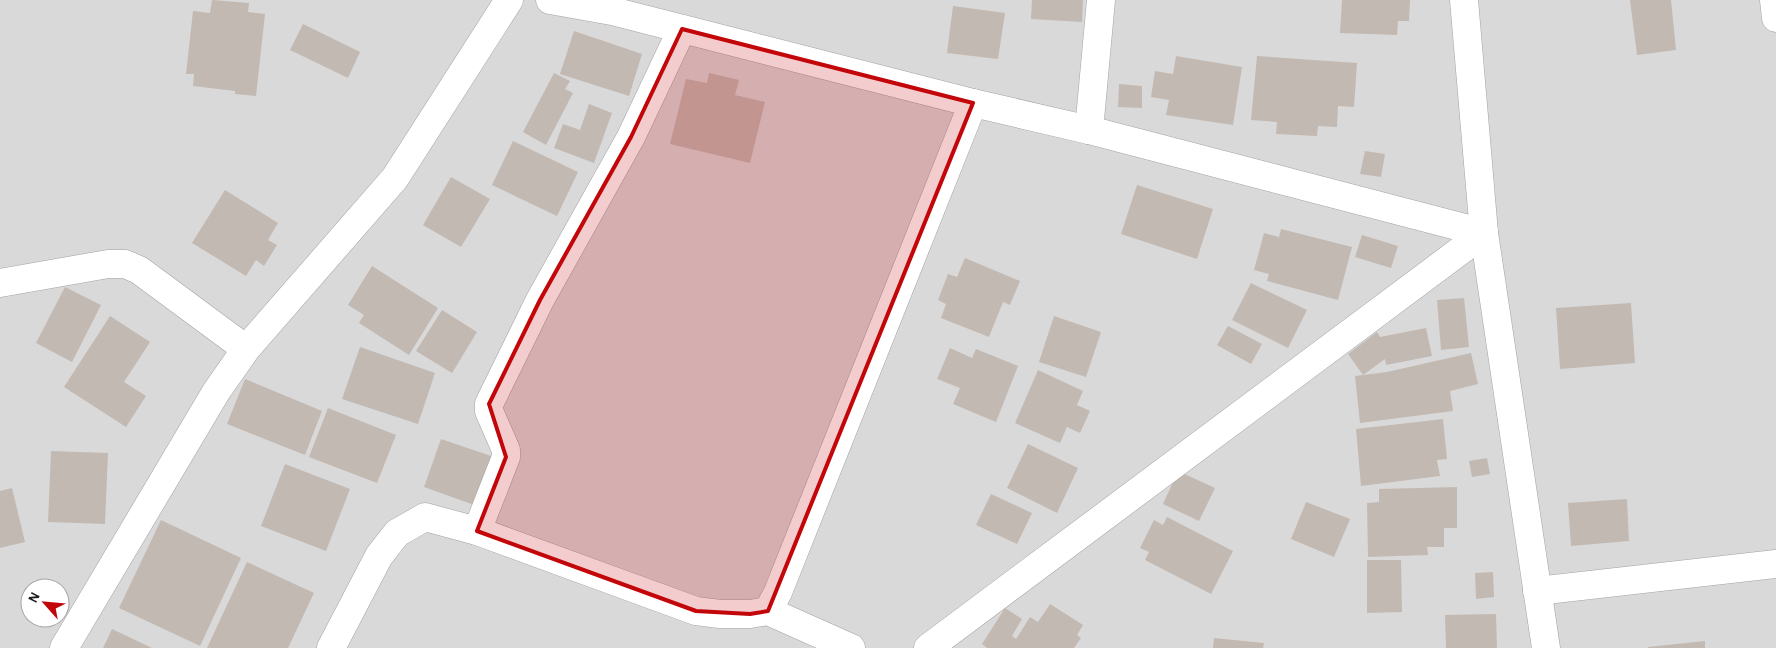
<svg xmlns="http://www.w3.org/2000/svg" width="1776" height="648" font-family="'Alegreya Sans',sans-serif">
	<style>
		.residential { fill: #dad9d9; fill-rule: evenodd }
		.building { fill: #c2b9b2 }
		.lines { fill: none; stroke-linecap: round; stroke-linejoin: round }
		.minor-casing { stroke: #a3a3a3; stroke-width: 29 }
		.minor { stroke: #fff; stroke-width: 28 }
		.marked { fill: #c30609; fill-opacity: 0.2; stroke: #c30609; stroke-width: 4; stroke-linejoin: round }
	</style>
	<rect width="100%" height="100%" fill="#ede9e2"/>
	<path class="residential" d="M0,0H1776V648H0ZM30,588H60V618H30Z"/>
	<g class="building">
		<polygon points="212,0 249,3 248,12 265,14 256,96 235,94 235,91 193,86 194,74 186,74 193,11 210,13"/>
		<polygon points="1032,0 1083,0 1082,22 1031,19"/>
		<polygon points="1342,0 1410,0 1409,21 1398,21 1397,35 1340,33"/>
		<polygon points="1630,0 1671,0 1676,50 1637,55"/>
		<polygon points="953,6 1005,13 998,59 947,53"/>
		<polygon points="303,24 360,52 348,78 290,50"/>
		<polygon points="574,31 642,54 629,96 560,74"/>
		<polygon points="1176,56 1242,67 1233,125 1166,115 1169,100 1151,97 1155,71 1173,74"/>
		<polygon points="1257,56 1357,63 1354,107 1338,106 1337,127 1318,126 1317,136 1276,134 1277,122 1251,120"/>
		<polygon points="554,73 570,81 565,89 573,93 546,145 523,132"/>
		<polygon points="709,73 739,80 735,95 765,102 750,163 670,144 686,79 707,83"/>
		<polygon points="1119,84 1142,86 1142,108 1118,107"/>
		<polygon points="589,104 612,113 594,163 554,148 563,124 580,130"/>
		<polygon points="513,141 578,172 557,216 492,185"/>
		<polygon points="1365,151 1385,154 1381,177 1360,174"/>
		<polygon points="451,177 490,199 461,247 423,225"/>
		<polygon points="1137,185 1213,209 1197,259 1121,234"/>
		<polygon points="225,190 278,223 268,240 277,245 264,266 256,260 246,276 192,243"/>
		<polygon points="1281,229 1352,247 1338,300 1267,281 1269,274 1254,270 1264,233 1279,237"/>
		<polygon points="1362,235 1398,246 1391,268 1355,257"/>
		<polygon points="965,258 1020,281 1010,305 1003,302 989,337 941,318 946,304 938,300 948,274 957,277"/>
		<polygon points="372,266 438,308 409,355 359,323 364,315 348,305"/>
		<polygon points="1251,283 1307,310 1288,348 1232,320"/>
		<polygon points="65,287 101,305 72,362 36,343"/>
		<polygon points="1464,298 1469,347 1441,350 1437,300"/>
		<polygon points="1631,303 1635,363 1560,369 1556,308"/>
		<polygon points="442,310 477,332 452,373 416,351"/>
		<polygon points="110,316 150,342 124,382 146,396 126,427 64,387"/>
		<polygon points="1054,316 1101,332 1086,377 1039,362"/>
		<polygon points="1228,326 1262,344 1251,364 1217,345"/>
		<polygon points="1426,328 1432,356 1386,365 1385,359 1363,375 1348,354 1377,332 1380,337"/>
		<polygon points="360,347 435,373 418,424 342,399"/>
		<polygon points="950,348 972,358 976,349 1018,366 996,422 953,404 960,388 937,379"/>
		<polygon points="1471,353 1478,384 1450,391 1453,411 1360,423 1355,376 1387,372"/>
		<polygon points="1038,370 1083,391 1077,405 1090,411 1080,433 1067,427 1060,443 1015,423"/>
		<polygon points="245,379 322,411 305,455 227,424"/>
		<polygon points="328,408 396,435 377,483 309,457"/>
		<polygon points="1443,419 1447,459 1437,460 1440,476 1361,486 1356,429"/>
		<polygon points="441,439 497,458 480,507 424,487"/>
		<polygon points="1028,444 1078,468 1057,513 1007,488"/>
		<polygon points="51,451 108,453 105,524 48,522"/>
		<polygon points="1487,458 1490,474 1472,477 1469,461"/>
		<polygon points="285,464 350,489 326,551 261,526"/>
		<polygon points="1178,471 1215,488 1199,521 1163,504"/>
		<polygon points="1457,487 1457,528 1444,528 1444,547 1427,547 1428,555 1368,557 1367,503 1379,502 1379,489"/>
		<polygon points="12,488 25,542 0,548 0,491"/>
		<polygon points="991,494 1032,513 1017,544 976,525"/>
		<polygon points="1627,499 1629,541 1571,546 1568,503"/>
		<polygon points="1306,502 1350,519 1334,557 1291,539"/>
		<polygon points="1167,517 1233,551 1211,594 1145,560 1149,552 1140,548 1154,520 1163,525"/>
		<polygon points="161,520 241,558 200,646 119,608"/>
		<polygon points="1367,560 1401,560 1402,612 1367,613"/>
		<polygon points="247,562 314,593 288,648 207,648"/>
		<polygon points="1493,572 1494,597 1476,599 1475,573"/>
		<polygon points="1050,604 1083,625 1077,635 1081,638 1074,648 987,648 982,644 1005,608 1022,619 1012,636 1016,639 1030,617 1038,622"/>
		<polygon points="1496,614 1497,648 1446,648 1445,615"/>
		<polygon points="112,629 152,648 103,648"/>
		<polygon points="1214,638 1264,643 1263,648 1213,648"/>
		<polygon points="1705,641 1705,648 1648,648 1648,647"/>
	</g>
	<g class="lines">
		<g class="minor-casing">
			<g id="minor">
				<polyline points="550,0 612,11 973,103 1089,130 1484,233"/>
				<polyline points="1464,0 1484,233 1546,648"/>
				<polyline points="1774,0 1776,18"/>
				<polyline points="1089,130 1101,0"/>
				<polyline points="0,283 108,264 125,264 139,270 246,349"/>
				<polyline points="477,531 506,457 506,450 489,411 489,404 540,300 631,137 682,29"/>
				<polyline points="1537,591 1776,564"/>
				<polyline points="768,611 778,592 973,103"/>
				<polyline points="64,648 216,392 246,349 395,178 509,0"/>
				<polyline points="331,648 379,556 397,533 425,517 477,531 696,611 720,614 750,614 768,611 851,648"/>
				<polyline points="928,648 1484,233"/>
			</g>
		</g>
		<use href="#minor" class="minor"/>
	</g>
	<path class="marked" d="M682,29L973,103L768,611L750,614L696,611L477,531L506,457L489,404L540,300L631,137Z"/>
	<g transform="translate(45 603) rotate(297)"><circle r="24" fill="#ffffff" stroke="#a4a4a4"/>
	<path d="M0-4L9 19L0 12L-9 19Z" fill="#c30609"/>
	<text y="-8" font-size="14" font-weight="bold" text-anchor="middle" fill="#1c1c1c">N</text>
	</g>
</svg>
